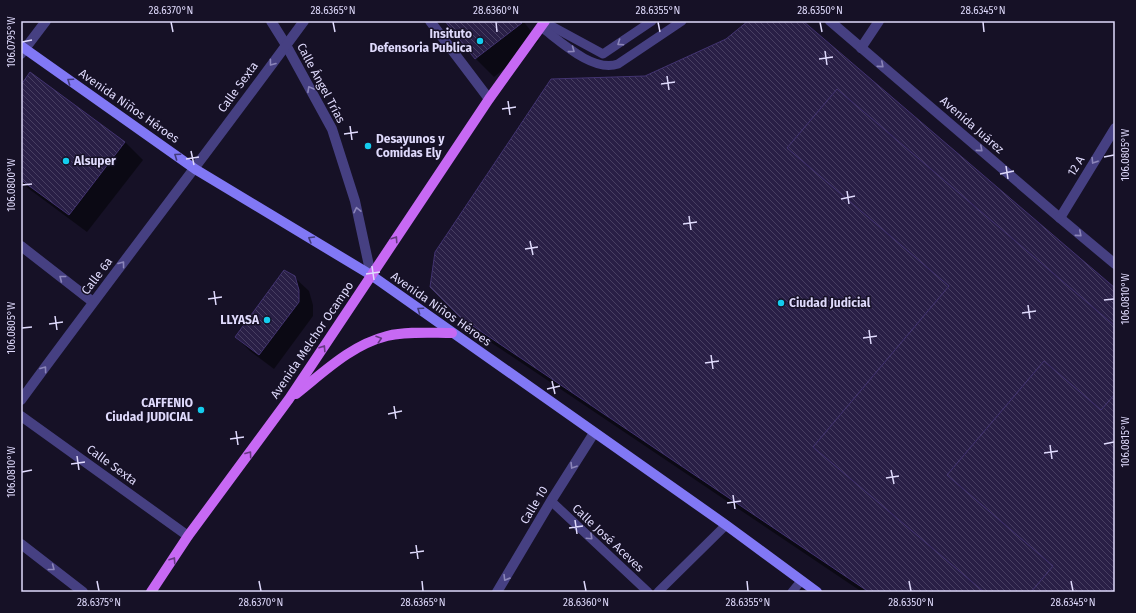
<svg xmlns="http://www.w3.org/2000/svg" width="1136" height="613" font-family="'Fira Sans',sans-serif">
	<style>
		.shadow { fill: #0007 }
		.building { fill: url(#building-back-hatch); stroke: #423370 }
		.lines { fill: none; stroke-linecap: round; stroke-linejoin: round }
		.lane { stroke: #464082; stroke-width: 9 }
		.street { stroke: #464082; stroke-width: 10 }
		.secondary { stroke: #8178f5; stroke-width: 10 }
		.primary { stroke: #c769f4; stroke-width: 10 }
		.oneway { stroke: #8b85b9 }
		.oneway2 { stroke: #413a79 }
		.oneway3 { stroke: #663983 }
		.ticks { fill: none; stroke: #dfdafc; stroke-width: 1.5 }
		.poi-dot { fill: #14cdee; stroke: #161126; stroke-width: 1.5 }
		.labels { text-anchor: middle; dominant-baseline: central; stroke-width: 3; stroke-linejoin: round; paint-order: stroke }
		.poi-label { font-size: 12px; font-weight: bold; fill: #dfdafc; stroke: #161126; text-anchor: end }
		.street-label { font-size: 12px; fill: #dfdafc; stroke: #161126 }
		.neatline { fill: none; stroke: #dfdafc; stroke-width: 1.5 }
		.ticks-label { font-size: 10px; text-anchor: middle; fill: #dfdafc }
	</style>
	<defs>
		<pattern id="building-back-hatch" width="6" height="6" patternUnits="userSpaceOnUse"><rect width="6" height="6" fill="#291f46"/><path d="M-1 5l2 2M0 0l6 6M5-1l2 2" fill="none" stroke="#483f62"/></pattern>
	</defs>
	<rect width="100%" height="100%" fill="#161126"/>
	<g class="shadow">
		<polygon points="447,21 523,21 539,41 494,77 476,59"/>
		<polygon points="750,21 801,21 1115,290 1115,592 862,592 480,335 431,287 645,77 726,40"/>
		<polygon points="21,86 125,142 143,160 87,232 21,183"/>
		<polygon points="294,277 309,291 313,305 313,316 274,369 250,351 236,337"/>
	</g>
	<g class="building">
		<polygon points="445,21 520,21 522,23 475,59"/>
		<polygon points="748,21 803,21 1115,288 1115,592 869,592 461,318 430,287 435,252 551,79 645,76 726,39"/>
		<polygon points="30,72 125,142 69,215 21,180 21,85"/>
		<polygon points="837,89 1115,326 1115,394 1101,410 1044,361 947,475 1053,566 1031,592 984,592 813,447 949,286 787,148"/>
		<polygon points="284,270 295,276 299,290 299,302 259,355 235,337"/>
	</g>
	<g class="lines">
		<g class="lane">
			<polyline points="545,21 544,22 603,54 652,21"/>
			<path d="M541,27C560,41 593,73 618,64L682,21"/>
			<polyline points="551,501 648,592"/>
			<polyline points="658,592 726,525"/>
			<polyline points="792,592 801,581"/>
		</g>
		<g class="street">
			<polyline points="271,21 286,45 332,129 355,201 371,275"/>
			<polyline points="430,21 489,99"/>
			<polyline points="830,21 1060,218 1115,264"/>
			<polyline points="861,48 879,21"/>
			<polyline points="21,54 46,21"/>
			<polyline points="1060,218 1115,128"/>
			<polyline points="21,246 93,302"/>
			<path d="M21,400C114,273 211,148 304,21"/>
			<polyline points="21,416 188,536"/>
			<polyline points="21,544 83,592"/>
			<polyline points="497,592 551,501 594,433"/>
		</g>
		<polyline class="secondary" points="21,46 195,169 371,275 726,525 817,592"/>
		<g class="primary">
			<path d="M296,394C324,372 351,345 387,336C407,331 431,333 452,333"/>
			<polyline points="151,592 188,536 289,399 489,99 545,21"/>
		</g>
	</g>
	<defs><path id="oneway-chevron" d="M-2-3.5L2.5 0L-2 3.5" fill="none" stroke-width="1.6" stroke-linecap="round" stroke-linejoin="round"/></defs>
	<g class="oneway">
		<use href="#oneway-chevron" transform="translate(620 43) rotate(146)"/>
		<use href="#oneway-chevron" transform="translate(572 50) rotate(37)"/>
		<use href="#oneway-chevron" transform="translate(272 63) rotate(127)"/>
		<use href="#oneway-chevron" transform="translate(881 65) rotate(41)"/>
		<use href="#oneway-chevron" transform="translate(310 89) rotate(-119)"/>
		<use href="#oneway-chevron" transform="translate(980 149) rotate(41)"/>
		<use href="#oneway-chevron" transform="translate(1094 161) rotate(122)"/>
		<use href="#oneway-chevron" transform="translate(357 210) rotate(-102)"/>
		<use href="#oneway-chevron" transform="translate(1079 234) rotate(40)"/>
		<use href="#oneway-chevron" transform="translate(122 264) rotate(-53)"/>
		<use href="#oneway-chevron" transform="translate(62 278) rotate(-142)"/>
		<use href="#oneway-chevron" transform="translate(44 369) rotate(-54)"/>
		<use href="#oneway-chevron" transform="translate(573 466) rotate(122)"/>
		<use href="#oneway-chevron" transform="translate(590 537) rotate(43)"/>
		<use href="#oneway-chevron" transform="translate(52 568) rotate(38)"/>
		<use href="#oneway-chevron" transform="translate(506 578) rotate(121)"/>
	</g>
	<g class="oneway2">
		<use href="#oneway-chevron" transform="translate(70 81) rotate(-145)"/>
		<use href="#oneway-chevron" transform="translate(177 156) rotate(-145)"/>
		<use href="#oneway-chevron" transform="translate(311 239) rotate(-149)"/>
		<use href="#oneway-chevron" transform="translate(420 310) rotate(-145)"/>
	</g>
	<g class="oneway3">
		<use href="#oneway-chevron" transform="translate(395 239) rotate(-56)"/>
		<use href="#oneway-chevron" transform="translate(379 339) rotate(-18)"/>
		<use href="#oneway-chevron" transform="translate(323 348) rotate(-57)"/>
		<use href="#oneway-chevron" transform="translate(249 454) rotate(-54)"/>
		<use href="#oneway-chevron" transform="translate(173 560) rotate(-56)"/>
	</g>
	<path class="ticks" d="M171,22L173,32M333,22L335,32M496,22L497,32M658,22L660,32M820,22L822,32M983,22L984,32M22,42L32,40M825,51L827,65M819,59L833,57M667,76L669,90M661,84L675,82M508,101L510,115M502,109L516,107M350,126L352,140M344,134L358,132M191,151L194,165M1104,157L1114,155M186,159L199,157M1006,166L1008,179M1000,174L1014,171M22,185L32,184M847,191L849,204M841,199L855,196M689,216L691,230M683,224L697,222M530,241L533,255M525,249L538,247M372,266L374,280M366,274L380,272M214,291L216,305M208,299L222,297M1104,300L1114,299M1028,305L1030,319M1022,313L1036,311M55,316L57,330M49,324L63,322M22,328L32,327M869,330L871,344M863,338L877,336M711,355L713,369M705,363L719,361M552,381L555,394M547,389L560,386M394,406L396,419M388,414L402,411M236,431L238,445M230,439L244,437M1104,444L1114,442M1050,445L1052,459M1044,453L1058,451M77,456L79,470M71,464L85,462M891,470L894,484M22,472L32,470M886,478L899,476M733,495L735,509M727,503L741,501M575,520L577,534M569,528L583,526M416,545L418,559M410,553L424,551M97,581L99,591M259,581L261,591M422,581L423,591M584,581L586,591M747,581L748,591M909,581L911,591M1071,581L1073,591"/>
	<g class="poi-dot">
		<circle cx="480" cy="41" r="4"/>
		<circle cx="368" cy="146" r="4"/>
		<circle cx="66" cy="161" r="4"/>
		<circle cx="781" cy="303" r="4"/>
		<circle cx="267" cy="320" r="4"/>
		<circle cx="201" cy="410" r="4"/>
	</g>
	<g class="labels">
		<g class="poi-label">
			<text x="472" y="34">Insituto<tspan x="472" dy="14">Defensoria Publica</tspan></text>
			<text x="376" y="139" text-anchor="start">Desayunos y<tspan x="376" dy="14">Comidas Ely</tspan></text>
			<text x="74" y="161" text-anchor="start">Alsuper</text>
			<text x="789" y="303" text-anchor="start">Ciudad Judicial</text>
			<text x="259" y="320">LLYASA</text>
			<text x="193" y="403">CAFFENIO<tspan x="193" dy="14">Ciudad JUDICIAL</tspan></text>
		</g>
		<g class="street-label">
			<text transform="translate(321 83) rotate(62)">Calle Ángel Trías</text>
			<text transform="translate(238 87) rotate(-54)">Calle Sexta</text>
			<text transform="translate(129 106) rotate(35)">Avenida Niños Héroes</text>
			<text transform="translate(972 125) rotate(41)">Avenida Juárez</text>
			<text transform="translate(1076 166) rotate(-58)">12 A</text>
			<text transform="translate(97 276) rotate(-53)">Calle 6a</text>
			<text transform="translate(441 309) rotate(35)">Avenida Niños Héroes</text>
			<text transform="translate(312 340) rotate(-56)">Avenida Melchor Ocampo</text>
			<text transform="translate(112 465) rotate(36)">Calle Sexta</text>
			<text transform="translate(534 505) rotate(-59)">Calle 10</text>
			<text transform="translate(608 538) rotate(43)">Calle José Aceves</text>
		</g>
	</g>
	<rect width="1136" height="613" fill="none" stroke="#161126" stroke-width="44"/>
	<rect x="22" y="22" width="1092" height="569" class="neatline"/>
	<g class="ticks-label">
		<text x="171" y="14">28.6370°N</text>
		<text x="333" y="14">28.6365°N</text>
		<text x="496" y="14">28.6360°N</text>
		<text x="658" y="14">28.6355°N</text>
		<text x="820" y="14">28.6350°N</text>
		<text x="983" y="14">28.6345°N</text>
		<text transform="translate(11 42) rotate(-90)" y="4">106.0795°W</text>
		<text transform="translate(1125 155) rotate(-90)" y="4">106.0805°W</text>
		<text transform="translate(11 185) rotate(-90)" y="4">106.0800°W</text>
		<text transform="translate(1125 299) rotate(-90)" y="4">106.0810°W</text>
		<text transform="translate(11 328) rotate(-90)" y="4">106.0805°W</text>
		<text transform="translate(1125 442) rotate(-90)" y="4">106.0815°W</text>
		<text transform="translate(11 472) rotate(-90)" y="4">106.0810°W</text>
		<text x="99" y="606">28.6375°N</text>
		<text x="261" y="606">28.6370°N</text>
		<text x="423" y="606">28.6365°N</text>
		<text x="586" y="606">28.6360°N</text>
		<text x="748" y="606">28.6355°N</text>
		<text x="911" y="606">28.6350°N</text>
		<text x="1073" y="606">28.6345°N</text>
	</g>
</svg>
